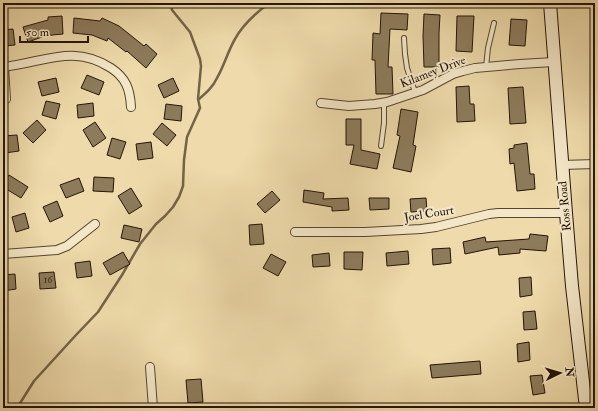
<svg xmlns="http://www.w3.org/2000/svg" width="598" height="411" font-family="'IM FELL Double Pica',serif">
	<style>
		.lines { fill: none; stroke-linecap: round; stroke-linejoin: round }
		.stream { stroke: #736347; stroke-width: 2.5 }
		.building { fill: #8d7b5b; stroke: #231406 }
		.lane-casing { stroke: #56462f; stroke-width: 6 }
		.street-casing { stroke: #56462f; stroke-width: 10 }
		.secondary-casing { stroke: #231406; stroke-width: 14 }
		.lane { stroke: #f4e7c8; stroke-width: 4 }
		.street { stroke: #f4e7c8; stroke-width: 8 }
		.secondary { stroke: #f4e7c8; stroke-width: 12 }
		.labels { text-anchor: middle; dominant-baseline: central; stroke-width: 4; stroke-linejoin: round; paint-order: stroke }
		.number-label { font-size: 10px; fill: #3e2e1b }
		.street-label { font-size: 12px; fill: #231406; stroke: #f4e7c8 }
	</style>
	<rect width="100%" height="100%" fill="#eedaaa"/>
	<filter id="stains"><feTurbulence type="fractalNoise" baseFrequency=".005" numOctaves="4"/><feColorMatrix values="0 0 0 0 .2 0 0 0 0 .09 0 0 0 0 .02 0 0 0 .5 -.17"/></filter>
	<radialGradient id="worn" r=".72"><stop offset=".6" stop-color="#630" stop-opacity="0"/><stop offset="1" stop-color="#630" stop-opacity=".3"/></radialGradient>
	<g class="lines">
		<g class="stream">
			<path d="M199,99C206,93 213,87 217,78C224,66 228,51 235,39C243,24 256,13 269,3"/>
			<polyline points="17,408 34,381 76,335 98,312 122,275 140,244 156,224 165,216 173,207 179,197 183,186 184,160 187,137 200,108 198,99 201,66 200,59 190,32 172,10 171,3"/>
		</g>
	</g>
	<g class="building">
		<polygon points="381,13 408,14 407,30 390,29 388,67 392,67 393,94 376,94 375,60 372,60 373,33 380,34"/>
		<polygon points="424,14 440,15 439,33 439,67 424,67 423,36"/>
		<polygon points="62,16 63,34 42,36 42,37 28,42 23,27 48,20 48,17"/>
		<polygon points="457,16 474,16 472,52 456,51"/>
		<polygon points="74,18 100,21 102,18 119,26 144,46 146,44 157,54 146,68 127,51 126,52 108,38 107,41 92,35 73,33"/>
		<polygon points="511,19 527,20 525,46 509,45"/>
		<polygon points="13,29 15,45 3,46 3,30"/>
		<polygon points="87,75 104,82 99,95 81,88"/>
		<polygon points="56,78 59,92 42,96 38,82"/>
		<polygon points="173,78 179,91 164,98 158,85"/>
		<polygon points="469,86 470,104 474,104 475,121 457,122 456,87"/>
		<polygon points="523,87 526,123 510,124 508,88"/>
		<polygon points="46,101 60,104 56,119 42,115"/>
		<polygon points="93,103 94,116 78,118 77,105"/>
		<polygon points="166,104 182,106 181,121 164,119"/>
		<polygon points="401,109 418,112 413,145 416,146 411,172 393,168 400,136 397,135"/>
		<polygon points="346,119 361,119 361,150 380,154 377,169 350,164 354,145 346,145"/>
		<polygon points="37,120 46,130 33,143 23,133"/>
		<polygon points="95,122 106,138 93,147 83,130"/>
		<polygon points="162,123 176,135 167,146 153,134"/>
		<polygon points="17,135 19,151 5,153 3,136"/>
		<polygon points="112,138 126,142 120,159 107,155"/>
		<polygon points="151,142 153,158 138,160 136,144"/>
		<polygon points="527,143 530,174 534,174 535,189 517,191 514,163 510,164 509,149 514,148 514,145"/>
		<polygon points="9,175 28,187 21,198 3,187 3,184"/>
		<polygon points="94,177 114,178 113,192 93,191"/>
		<polygon points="79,178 84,191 66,198 60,185"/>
		<polygon points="131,188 142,206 129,214 118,196"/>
		<polygon points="304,190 324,193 323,199 348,198 349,210 332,211 332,207 303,202"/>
		<polygon points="272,191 280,200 265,213 257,204"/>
		<polygon points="369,198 389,198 389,209 370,210"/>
		<polygon points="426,198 427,211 411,212 410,199"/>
		<polygon points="57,201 63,216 50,222 43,207"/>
		<polygon points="25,213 29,228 16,232 12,217"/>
		<polygon points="262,224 264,244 250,245 249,225"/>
		<polygon points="124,225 142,229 139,242 121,238"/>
		<polygon points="530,234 548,236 546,251 520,249 520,253 499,255 498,247 465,254 463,242 485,237 486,242 529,239"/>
		<polygon points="450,248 451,263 433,265 432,249"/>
		<polygon points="408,251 409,264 387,266 386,253"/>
		<polygon points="123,252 130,264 110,275 103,263"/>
		<polygon points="344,252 363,252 362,270 344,269"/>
		<polygon points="329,253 330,266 313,267 312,255"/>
		<polygon points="271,254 286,262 278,276 263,268"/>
		<polygon points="90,261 92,276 77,278 75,263"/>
		<polygon points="54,272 56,288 40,289 39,273"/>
		<polygon points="15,274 16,289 3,291 3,275"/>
		<polygon points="531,277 532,295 520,297 519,278"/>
		<polygon points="535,311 537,329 524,330 523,312"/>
		<polygon points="529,342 530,360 518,362 517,344"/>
		<polygon points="480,361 481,374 432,378 430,365"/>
		<polygon points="542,375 545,393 533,395 530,376"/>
		<polygon points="201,379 203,402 188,403 186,380"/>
	</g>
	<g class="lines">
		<g class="lane-casing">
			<g id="lane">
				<polyline points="404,38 405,54 407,68 415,92"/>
				<polyline points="486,67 488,48 494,23"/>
				<polyline points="381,146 384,123 384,103"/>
			</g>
		</g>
		<g class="street-casing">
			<g id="street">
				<path d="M3,67C43,63 73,43 111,68C126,78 130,89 131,107"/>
				<polyline points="4,67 6,99"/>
				<polyline points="321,103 349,106 375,104 387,102 423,90 453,74 463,71 475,68 520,64 554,62"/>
				<polyline points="562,165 595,164"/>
				<polyline points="295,232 365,232 421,229 436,227 489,214 498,213 566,213"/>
				<polyline points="3,254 57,250 67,246 95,224"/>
				<polyline points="150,367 153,408"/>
			</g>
		</g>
		<g class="secondary-casing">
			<polyline id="secondary" points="550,3 566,213 572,286 586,408"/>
		</g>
		<use href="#lane" class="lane"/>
		<use href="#street" class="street"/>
		<use href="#secondary" class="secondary"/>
	</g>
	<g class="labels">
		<g class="number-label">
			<text x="48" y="280">16</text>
		</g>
		<g class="street-label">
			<text transform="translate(433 72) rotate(-21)">Kilamey Drive</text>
			<text transform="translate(565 206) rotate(-95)">Ross Road</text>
			<text transform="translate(429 214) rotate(-9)">Joel Court</text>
		</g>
	</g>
	<rect width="598" height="411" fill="none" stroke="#eedaaa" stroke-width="16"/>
	<rect x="4" y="4" width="590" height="403" fill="none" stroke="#231406" stroke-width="2"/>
	<rect x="8" y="8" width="582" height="395" fill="none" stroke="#231406"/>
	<g transform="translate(560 373) rotate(85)" stroke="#f4e7c8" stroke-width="3" paint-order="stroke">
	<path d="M0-3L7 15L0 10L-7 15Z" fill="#231406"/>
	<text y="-6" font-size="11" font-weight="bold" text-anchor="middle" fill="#231406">N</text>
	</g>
	<path d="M20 36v6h68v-6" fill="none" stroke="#231406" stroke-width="2"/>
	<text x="26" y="36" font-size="12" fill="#231406" stroke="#f4e7c8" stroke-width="3" paint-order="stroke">50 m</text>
	<rect width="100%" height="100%" filter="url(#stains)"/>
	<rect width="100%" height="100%" fill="url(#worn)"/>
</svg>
